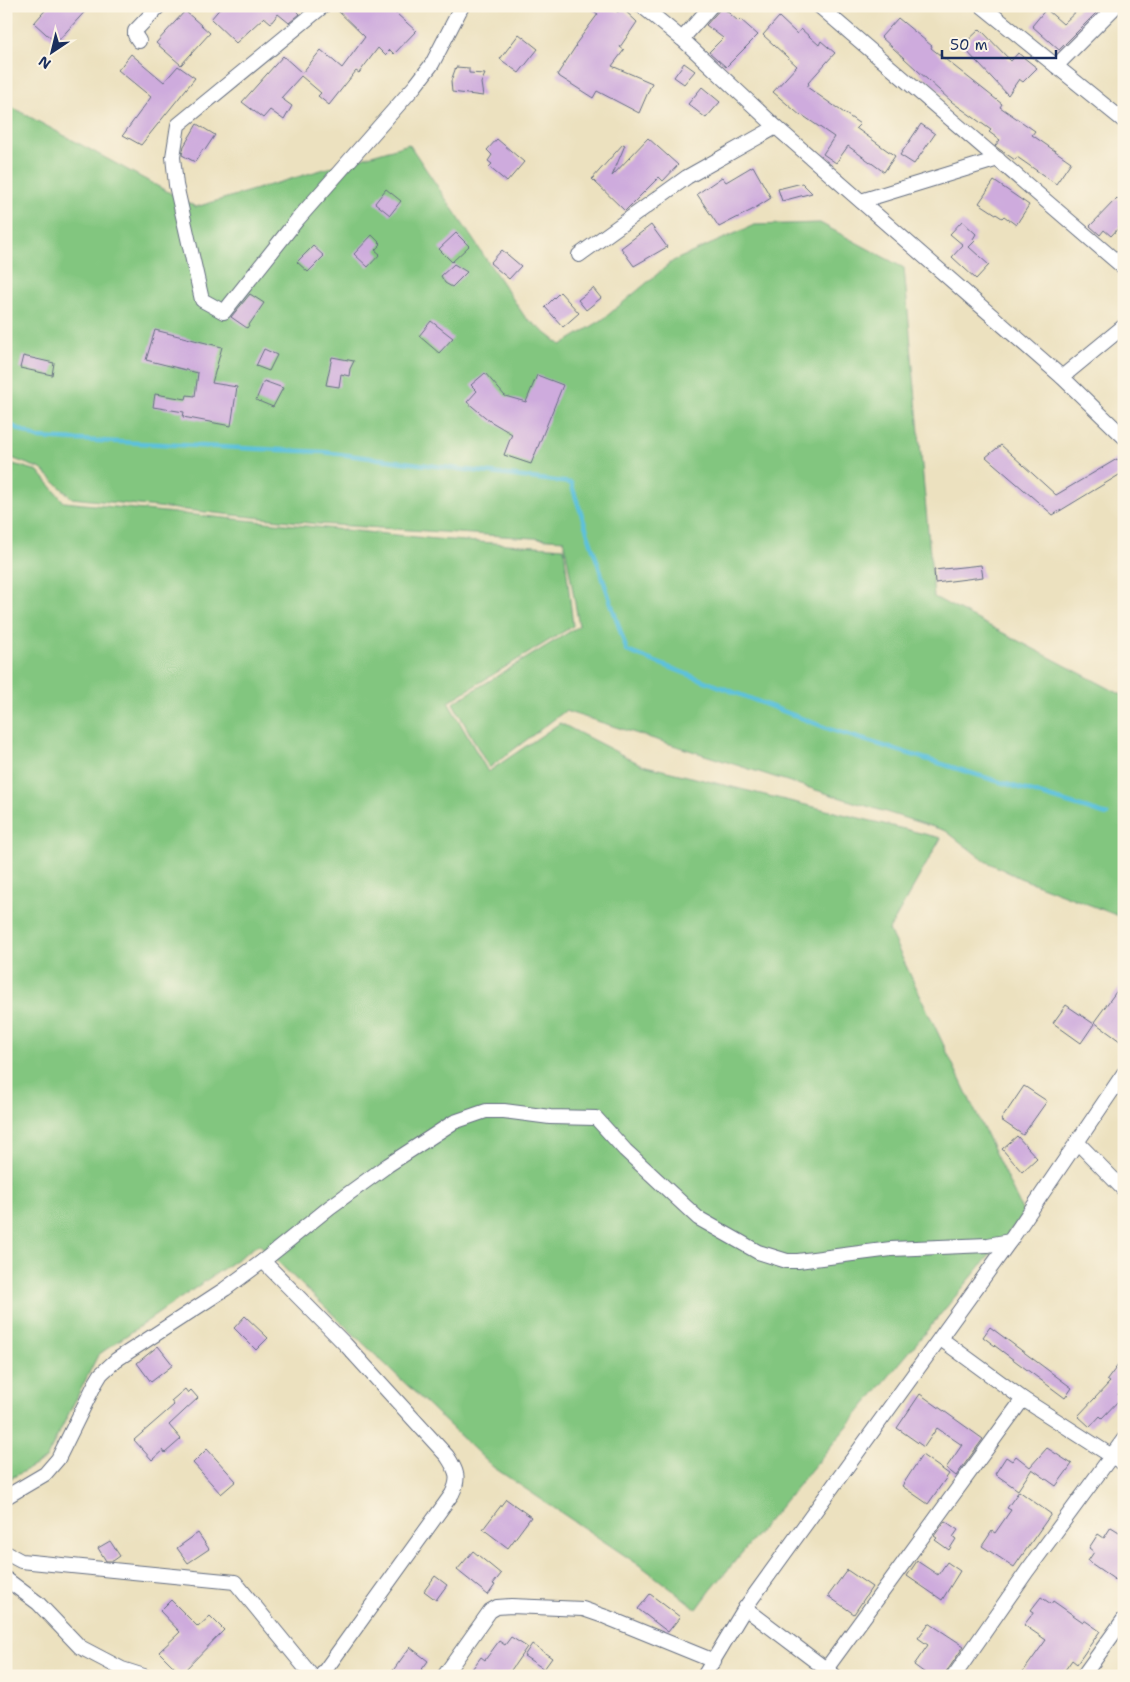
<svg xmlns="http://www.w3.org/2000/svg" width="1130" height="1682" font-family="'Shantell Sans',sans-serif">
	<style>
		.green { fill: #82c67f; stroke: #4e7a6e }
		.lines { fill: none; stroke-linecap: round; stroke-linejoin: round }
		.stream { stroke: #5dc1db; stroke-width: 4.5 }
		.building { fill: #ceabdd }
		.minor-casing { stroke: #646d80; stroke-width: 16 }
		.minor { stroke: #fff; stroke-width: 14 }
	</style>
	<rect width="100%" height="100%" fill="#fcf5e5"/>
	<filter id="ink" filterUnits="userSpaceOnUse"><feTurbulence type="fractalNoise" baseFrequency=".02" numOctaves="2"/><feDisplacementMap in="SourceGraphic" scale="10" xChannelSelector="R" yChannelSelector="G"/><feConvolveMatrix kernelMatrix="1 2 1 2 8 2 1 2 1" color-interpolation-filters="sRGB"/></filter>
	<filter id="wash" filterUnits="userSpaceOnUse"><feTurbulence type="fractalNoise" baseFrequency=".0096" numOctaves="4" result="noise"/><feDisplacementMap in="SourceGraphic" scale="20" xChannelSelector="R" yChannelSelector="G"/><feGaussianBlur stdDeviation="1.12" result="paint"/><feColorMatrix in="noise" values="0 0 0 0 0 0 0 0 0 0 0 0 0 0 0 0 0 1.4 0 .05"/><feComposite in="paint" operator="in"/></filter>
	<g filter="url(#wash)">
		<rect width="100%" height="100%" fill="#ece1bf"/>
		<g class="green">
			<polygon points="6,104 196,207 409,144 525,317 561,345 602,320 673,261 754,225 820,223 904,268 934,597 1124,696 1124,918 1020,878 985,861 946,831 565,711 489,768 453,703 579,626 564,540 319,524 72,498 41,469 6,456"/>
			<polygon points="6,462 38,471 64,502 436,539 564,548 573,626 448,702 488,772 560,723 642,765 941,838 889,930 1024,1214 711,1590 697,1609 645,1569 493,1467 259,1244 98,1355 46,1459 6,1481"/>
		</g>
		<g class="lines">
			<polyline class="stream" points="6,423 38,438 323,452 571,483 627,651 832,730 1107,815"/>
		</g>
		<g id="blocks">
			<g class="building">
				<polygon points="49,6 90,6 56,43 34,23"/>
				<polygon points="222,6 292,6 300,14 289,23 278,14 271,23 264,17 236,43 211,19"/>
				<polygon points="333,6 388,6 416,31 394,54 390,50 385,55 378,48 359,73 356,71 329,105 318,96 321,93 301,76 281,98 292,106 284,120 270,110 263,118 242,102 283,56 302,73 321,50 342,68 365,37"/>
				<polygon points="587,6 610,6 618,12 621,7 637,22 620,47 624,50 612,66 652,83 639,113 597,91 593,98 557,75 576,46 575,45 598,14"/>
				<polygon points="1082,6 1097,6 1100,9 1059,50 1032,26 1046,9 1063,24"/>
				<polygon points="722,7 738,21 740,19 758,35 726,67 709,52 723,38 706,25"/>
				<polygon points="185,11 210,33 181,65 156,43"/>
				<polygon points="779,17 797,34 801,29 819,45 821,41 835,53 808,83 809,84 807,87 860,124 856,128 895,156 884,172 848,146 836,163 823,154 834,137 802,115 801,116 773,92 797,66 763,35"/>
				<polygon points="898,18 932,46 931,48 1002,104 1000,107 1035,131 1032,135 1071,162 1056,184 1017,157 1015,160 999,149 995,146 1000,140 989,132 991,130 952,102 881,37"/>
				<polygon points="980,29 1011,61 1018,53 1037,68 1023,82 1019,79 1008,95 962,46"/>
				<polygon points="519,34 538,49 519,73 500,59"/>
				<polygon points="131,54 164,82 178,66 195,78 141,145 123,135 151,97 118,70"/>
				<polygon points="684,63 695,71 684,84 674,77"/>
				<polygon points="456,67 469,68 469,73 485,74 481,83 483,96 452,92 451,81"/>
				<polygon points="702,87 720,102 706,118 688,104"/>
				<polygon points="197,124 215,135 205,150 203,149 195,162 182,155 184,146"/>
				<polygon points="921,124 935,134 914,164 900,155"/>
				<polygon points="648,138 678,165 663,181 659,177 625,211 592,179 623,144 625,145 612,176"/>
				<polygon points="497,139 524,162 507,182 489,167 492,164 488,161 492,155 487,150"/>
				<polygon points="753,166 771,198 752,210 719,227 697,194 722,177 726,182"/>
				<polygon points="994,181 1029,205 1016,225 1004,216 1002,218 979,203"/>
				<polygon points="802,183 812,193 782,201 778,189"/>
				<polygon points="386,189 401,201 390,215 375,203"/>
				<polygon points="1117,198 1124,204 1124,222 1111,236 1104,230 1100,235 1090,226"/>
				<polygon points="962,221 976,234 973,239 975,241 969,247 989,265 976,279 952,257 963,245 950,234"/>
				<polygon points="651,225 667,247 634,266 621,248"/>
				<polygon points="456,233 469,246 452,262 439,249"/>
				<polygon points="372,235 381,244 375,250 380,254 368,267 354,254"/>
				<polygon points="313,246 324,256 308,272 297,262"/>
				<polygon points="502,250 521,266 509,279 490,263"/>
				<polygon points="454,264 467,272 452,287 445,283 441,276"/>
				<polygon points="593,288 601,298 586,310 578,300"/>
				<polygon points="560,292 579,313 563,327 545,307"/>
				<polygon points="250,294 264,303 247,328 231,317"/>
				<polygon points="431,321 453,338 439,353 419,336"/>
				<polygon points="155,330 222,347 212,383 237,387 231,426 183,417 184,412 153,407 155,394 186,399 187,395 195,396 198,373 146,360"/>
				<polygon points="264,349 277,355 269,371 256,366"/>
				<polygon points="23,356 54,363 52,375 20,368"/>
				<polygon points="332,357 354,361 350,369 349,376 341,374 339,387 326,385"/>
				<polygon points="485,373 505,396 526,402 537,375 563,385 531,464 504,455 512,434 490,421 467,402 477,391 471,385"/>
				<polygon points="264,381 283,388 273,407 256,400"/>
				<polygon points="1001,445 1056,495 1117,459 1124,464 1124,472 1053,515 986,457"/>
				<polygon points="981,565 983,577 935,583 934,570"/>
				<polygon points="1124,981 1124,1044 1094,1022"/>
				<polygon points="1066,1005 1094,1024 1081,1043 1053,1023"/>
				<polygon points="1024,1086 1047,1101 1023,1135 1001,1120"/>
				<polygon points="1017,1136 1037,1158 1022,1172 1002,1149"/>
				<polygon points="245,1316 268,1338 256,1350 234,1328"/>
				<polygon points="990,1327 1072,1388 1065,1398 983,1337"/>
				<polygon points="158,1346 173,1365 151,1382 137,1363"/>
				<polygon points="1124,1357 1124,1392 1121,1390 1118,1395 1121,1398 1102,1418 1100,1416 1090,1427 1078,1416 1110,1382 1107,1380"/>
				<polygon points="185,1389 188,1393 191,1390 198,1398 169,1425 181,1439 165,1453 163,1450 152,1460 134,1440 174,1405 171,1401"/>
				<polygon points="920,1394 983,1439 956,1476 946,1468 962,1445 937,1428 924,1447 897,1428"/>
				<polygon points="1047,1448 1072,1464 1056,1486 1032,1469 1018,1490 995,1474 1006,1457 1012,1461 1016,1456 1030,1467"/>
				<polygon points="207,1449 236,1481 221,1494 193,1463"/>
				<polygon points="922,1455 949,1474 928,1504 902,1486"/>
				<polygon points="1019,1491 1051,1514 1014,1567 982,1546 992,1531 995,1533 1011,1510 1007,1508"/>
				<polygon points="506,1499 531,1517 508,1548 483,1529"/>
				<polygon points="945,1521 958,1530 953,1537 956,1539 949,1550 935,1540 937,1538 934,1536"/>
				<polygon points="1111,1527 1124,1535 1124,1586 1088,1561 1094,1552 1089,1548 1098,1534 1104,1538"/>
				<polygon points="198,1533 209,1549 188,1563 177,1548"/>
				<polygon points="110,1541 120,1556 113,1561 106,1561 98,1548"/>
				<polygon points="473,1551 501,1574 493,1584 495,1585 488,1595 457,1570"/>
				<polygon points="917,1561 938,1575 947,1562 960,1571 942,1600 907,1576"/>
				<polygon points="847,1570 872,1587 854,1614 828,1596"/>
				<polygon points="435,1576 447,1585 436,1600 424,1591"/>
				<polygon points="650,1594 680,1617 668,1632 638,1609"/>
				<polygon points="1041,1597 1051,1604 1053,1601 1083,1622 1084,1620 1100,1631 1077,1664 1072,1660 1061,1676 1020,1676 1046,1640 1024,1625 1034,1612 1031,1610"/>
				<polygon points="171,1600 198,1627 210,1616 224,1630 181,1674 159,1652 180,1632 160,1611"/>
				<polygon points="929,1623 964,1646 947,1671 945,1676 929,1676 914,1665 928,1645 918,1638"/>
				<polygon points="511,1637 527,1647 507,1676 467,1676 481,1657 485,1660 499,1641 505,1645"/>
				<polygon points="532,1644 552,1658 544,1669 524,1656"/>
				<polygon points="410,1647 428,1661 417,1676 389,1676"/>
			</g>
		</g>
	</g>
	<g filter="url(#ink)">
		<use href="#blocks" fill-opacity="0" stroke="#646d80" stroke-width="1"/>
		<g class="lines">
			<g class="minor-casing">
				<g id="minor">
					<polyline points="323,6 178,125 173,157 176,185 202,300 224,312 297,220 415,86 432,64 462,6"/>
					<polyline points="642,6 682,39 776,127 1062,377 1124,437"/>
					<polyline points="819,6 1124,268"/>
					<polyline points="982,6 1124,121"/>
					<polyline points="682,39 711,6"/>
					<polyline points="139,41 135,35 135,31 159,6"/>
					<polyline points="1056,66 1116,6"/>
					<polyline points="861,201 998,159"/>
					<polyline points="579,255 687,177 776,127"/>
					<polyline points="1062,377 1124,326"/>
					<polyline points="1078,1143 1124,1190"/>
					<path d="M263,1261L345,1344L447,1456C457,1471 460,1478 452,1494L321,1676"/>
					<polyline points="941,1339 1023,1399 1124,1464"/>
					<polyline points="6,1497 45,1474 58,1459 95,1384 101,1374 116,1360 225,1289 263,1261 330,1207 388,1165 454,1122 486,1111 504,1111 550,1117 596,1118 625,1150 698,1218 758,1252 787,1261 798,1261 891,1249 988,1245 1010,1241"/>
					<polyline points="6,1553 21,1561 235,1582 312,1676"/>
					<polyline points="6,1579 38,1603 80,1647 122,1669 144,1676"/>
					<polyline points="745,1608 835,1676"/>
					<polyline points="444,1676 490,1611 497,1607 511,1606 583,1609 606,1617 714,1661"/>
					<polyline points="704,1676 745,1608 1010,1241 1124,1073"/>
					<polyline points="821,1676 1023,1399"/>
					<polyline points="954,1676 1027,1571 1124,1439"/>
					<polyline points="1083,1676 1124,1619"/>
				</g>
			</g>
			<use href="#minor" class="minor"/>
		</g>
	</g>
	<rect width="1130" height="1682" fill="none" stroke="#fcf5e5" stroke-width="25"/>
	<g transform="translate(52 52) rotate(215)" stroke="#fcf5e5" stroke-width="4" paint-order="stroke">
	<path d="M0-4L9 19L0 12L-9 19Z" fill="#1b2f5e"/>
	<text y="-8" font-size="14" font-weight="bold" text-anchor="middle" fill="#1b2f5e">N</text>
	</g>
	<path d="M942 50v8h114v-8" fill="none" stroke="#1b2f5e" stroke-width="2.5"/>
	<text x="950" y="50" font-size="15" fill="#1b2f5e" stroke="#fcf5e5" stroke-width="4" paint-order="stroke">50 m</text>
</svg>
